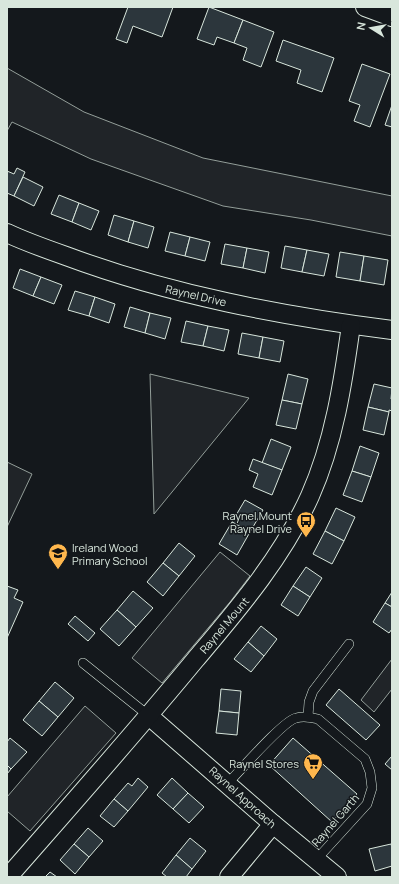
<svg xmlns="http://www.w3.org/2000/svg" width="399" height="884" font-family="Manrope,sans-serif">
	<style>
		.green { fill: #202428; stroke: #939e99 }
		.building { fill: #2c363c; stroke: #d8e6dc }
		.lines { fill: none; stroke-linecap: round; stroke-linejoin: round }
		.service-casing { stroke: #d8e6dc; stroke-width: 10 }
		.minor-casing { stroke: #d8e6dc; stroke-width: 20 }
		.service { stroke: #14181c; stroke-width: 9 }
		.minor { stroke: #14181c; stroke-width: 18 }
		.labels { text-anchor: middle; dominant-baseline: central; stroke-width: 3; stroke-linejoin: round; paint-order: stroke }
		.street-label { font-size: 11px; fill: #d8e6dc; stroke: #14181c }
		.poi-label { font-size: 11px; fill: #d8e6dc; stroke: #14181c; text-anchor: end }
	</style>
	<rect width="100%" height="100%" fill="#14181c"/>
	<g class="green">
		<polygon points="7,68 84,112 203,158 392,196 392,236 311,220 223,206 91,159 12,122 7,131"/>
		<polygon points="150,374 249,398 154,514"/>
		<polygon points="7,462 32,474 7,527"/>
		<polygon points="220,552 250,576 230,602 162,683 132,658"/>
		<polygon points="392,659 392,689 374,712 361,700"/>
		<polygon points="85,706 116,733 30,831 7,811 7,797"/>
	</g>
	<g class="building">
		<polygon points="128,7 173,7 162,37 133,26 127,43 116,39"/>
		<polygon points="209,7 243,20 234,43 217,37 214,45 197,39"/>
		<polygon points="243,20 274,32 261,67 243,60 247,48 234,43"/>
		<polygon points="283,40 334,58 322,92 297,83 301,70 276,61"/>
		<polygon points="362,64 390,74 370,127 354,121 360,105 349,101"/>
		<polygon points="392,105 392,127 385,125"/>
		<polygon points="17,168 25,172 14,196 7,193 7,171 14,174"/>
		<polygon points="23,177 43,187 34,206 14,196"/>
		<polygon points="59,195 79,203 72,222 51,214"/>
		<polygon points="79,203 99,211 91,230 72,222"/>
		<polygon points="114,215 134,221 128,242 108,235"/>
		<polygon points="134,221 154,227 148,248 128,242"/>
		<polygon points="170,232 190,237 185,256 165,251"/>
		<polygon points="190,237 210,242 205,261 185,256"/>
		<polygon points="225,244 247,248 243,268 221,264"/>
		<polygon points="285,246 307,250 302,272 281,268"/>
		<polygon points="247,248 269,252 265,273 243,268"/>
		<polygon points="307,250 329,254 324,276 302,272"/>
		<polygon points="340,252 364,256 360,281 336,277"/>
		<polygon points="364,256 388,260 384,285 360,281"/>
		<polygon points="20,269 41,277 33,296 13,288"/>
		<polygon points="41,277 62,285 54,304 33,296"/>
		<polygon points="75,291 95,297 89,316 68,310"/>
		<polygon points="95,297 115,304 109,323 89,316"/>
		<polygon points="130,307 150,313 145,333 124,327"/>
		<polygon points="150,313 171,318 165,339 145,333"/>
		<polygon points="186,321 208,326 203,346 181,342"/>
		<polygon points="208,326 229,330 224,351 203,346"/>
		<polygon points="242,333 263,337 259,358 238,354"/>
		<polygon points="263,337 284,341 280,362 259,358"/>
		<polygon points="288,374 308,379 302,404 282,400"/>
		<polygon points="374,384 392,388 391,399 392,399 392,411 389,410 389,412 368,407"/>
		<polygon points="282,400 302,404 296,429 276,425"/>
		<polygon points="368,407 389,412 384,435 363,430"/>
		<polygon points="271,439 291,447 282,470 262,463"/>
		<polygon points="360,446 379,453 371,477 352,471"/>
		<polygon points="253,459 282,470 272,495 253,487 258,474 249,470"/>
		<polygon points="352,471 371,477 362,502 343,495"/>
		<polygon points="245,500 263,510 250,532 232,522"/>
		<polygon points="336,508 355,517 344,541 325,531"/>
		<polygon points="232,522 250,532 237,555 219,544"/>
		<polygon points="325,531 344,541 332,564 313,554"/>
		<polygon points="179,543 195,556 179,576 163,563"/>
		<polygon points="163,563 179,576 163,596 147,582"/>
		<polygon points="306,567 322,578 310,597 293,586"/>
		<polygon points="7,586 18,590 14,598 23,602 7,638"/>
		<polygon points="293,586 310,597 298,616 281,605"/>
		<polygon points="133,591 153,608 136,627 117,610"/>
		<polygon points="392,592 392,607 385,603"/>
		<polygon points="385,603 392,607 392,629 389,633 373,622"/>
		<polygon points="117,610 136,627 119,646 100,629"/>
		<polygon points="75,616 95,633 88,641 68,624"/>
		<polygon points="261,626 277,639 264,656 248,642"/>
		<polygon points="248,642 264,656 251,672 234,659"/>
		<polygon points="55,682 74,698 58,717 39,701"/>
		<polygon points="221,689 241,691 239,713 219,711"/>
		<polygon points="339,689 380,725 366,740 326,705"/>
		<polygon points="39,701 58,717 42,736 23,720"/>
		<polygon points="219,711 239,713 237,735 216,733"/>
		<polygon points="10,738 27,752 11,769 7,765 7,742"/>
		<polygon points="293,738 357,794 332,822 269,765"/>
		<polygon points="392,756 392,770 385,764"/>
		<polygon points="7,765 11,769 7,774"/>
		<polygon points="138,778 148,787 128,811 114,799 128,783 132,786"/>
		<polygon points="172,778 188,793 173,809 157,795"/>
		<polygon points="188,793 204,807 189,823 173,809"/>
		<polygon points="114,799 128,811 114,827 100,816"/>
		<polygon points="88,828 103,841 89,857 74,844"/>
		<polygon points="190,838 206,851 192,869 176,855"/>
		<polygon points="74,844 89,857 75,874 60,860"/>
		<polygon points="391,844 392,848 392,866 375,871 369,849"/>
		<polygon points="176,855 192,869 186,877 167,877 162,873"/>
		<polygon points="50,872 57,877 45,877"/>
	</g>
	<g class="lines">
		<g class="service-casing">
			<g id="service">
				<polyline points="83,663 149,716"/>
				<polyline points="308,717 309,702 313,691 349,644"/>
				<path d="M228,783C240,771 283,721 296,718C303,716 310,717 318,719L365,759L370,772L372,788L367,804L316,860"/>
			</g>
		</g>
		<g class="minor-casing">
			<g id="minor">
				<polyline points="365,7 392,17"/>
				<path d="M7,233C26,242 46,249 66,256C171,295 282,316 392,330"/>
				<polyline points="149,716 273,824 337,877"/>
				<path d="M8,877C71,805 134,734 195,660C238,609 282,558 310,496C334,442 343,383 351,325"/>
				<polyline points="229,877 273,824"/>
			</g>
		</g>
		<use href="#service" class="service"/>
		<use href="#minor" class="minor"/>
	</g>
	<defs>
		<g id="bus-pin" transform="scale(1)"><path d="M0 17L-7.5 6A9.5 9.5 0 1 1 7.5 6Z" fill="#ffb74d" stroke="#14181c"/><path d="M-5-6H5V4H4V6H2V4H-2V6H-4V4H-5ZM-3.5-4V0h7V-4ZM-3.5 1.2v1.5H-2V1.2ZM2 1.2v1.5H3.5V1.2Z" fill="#111"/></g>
		<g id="school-pin" transform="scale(1)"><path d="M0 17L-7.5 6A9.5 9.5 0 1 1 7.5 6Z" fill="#ffb74d" stroke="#14181c"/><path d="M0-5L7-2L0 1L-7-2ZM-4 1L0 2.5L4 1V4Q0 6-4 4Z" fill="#111"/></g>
		<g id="supermarket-pin" transform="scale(1)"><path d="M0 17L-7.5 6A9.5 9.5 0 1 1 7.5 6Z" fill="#ffb74d" stroke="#14181c"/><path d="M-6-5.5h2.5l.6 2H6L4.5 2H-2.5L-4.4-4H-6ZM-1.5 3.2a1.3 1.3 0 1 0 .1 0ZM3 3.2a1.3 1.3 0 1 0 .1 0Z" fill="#111"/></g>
	</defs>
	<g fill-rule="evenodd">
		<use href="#bus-pin" x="306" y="521"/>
		<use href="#school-pin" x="58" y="553"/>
		<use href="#supermarket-pin" x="313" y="763"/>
	</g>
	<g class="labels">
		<g class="street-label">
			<text transform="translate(196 295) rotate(13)">Raynel Drive</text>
			<text transform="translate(224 625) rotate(-50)">Raynel Mount</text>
			<text transform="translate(243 797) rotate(42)">Raynel Approach</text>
			<text transform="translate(335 820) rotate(-49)">Raynel Garth</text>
		</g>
		<g class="poi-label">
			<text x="292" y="515">Raynel Mount<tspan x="292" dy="13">Raynel Drive</tspan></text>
			<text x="72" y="547" text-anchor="start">Ireland Wood<tspan x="72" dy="13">Primary School</tspan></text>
			<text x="299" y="763">Raynel Stores</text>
		</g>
	</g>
	<rect width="399" height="884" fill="none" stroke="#d8e6dc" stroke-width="16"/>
	<g transform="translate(371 28) rotate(281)" stroke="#14181c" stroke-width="3" paint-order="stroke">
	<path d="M0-3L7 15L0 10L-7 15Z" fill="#d8e6dc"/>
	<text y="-6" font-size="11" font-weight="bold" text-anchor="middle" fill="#d8e6dc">N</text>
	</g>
</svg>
